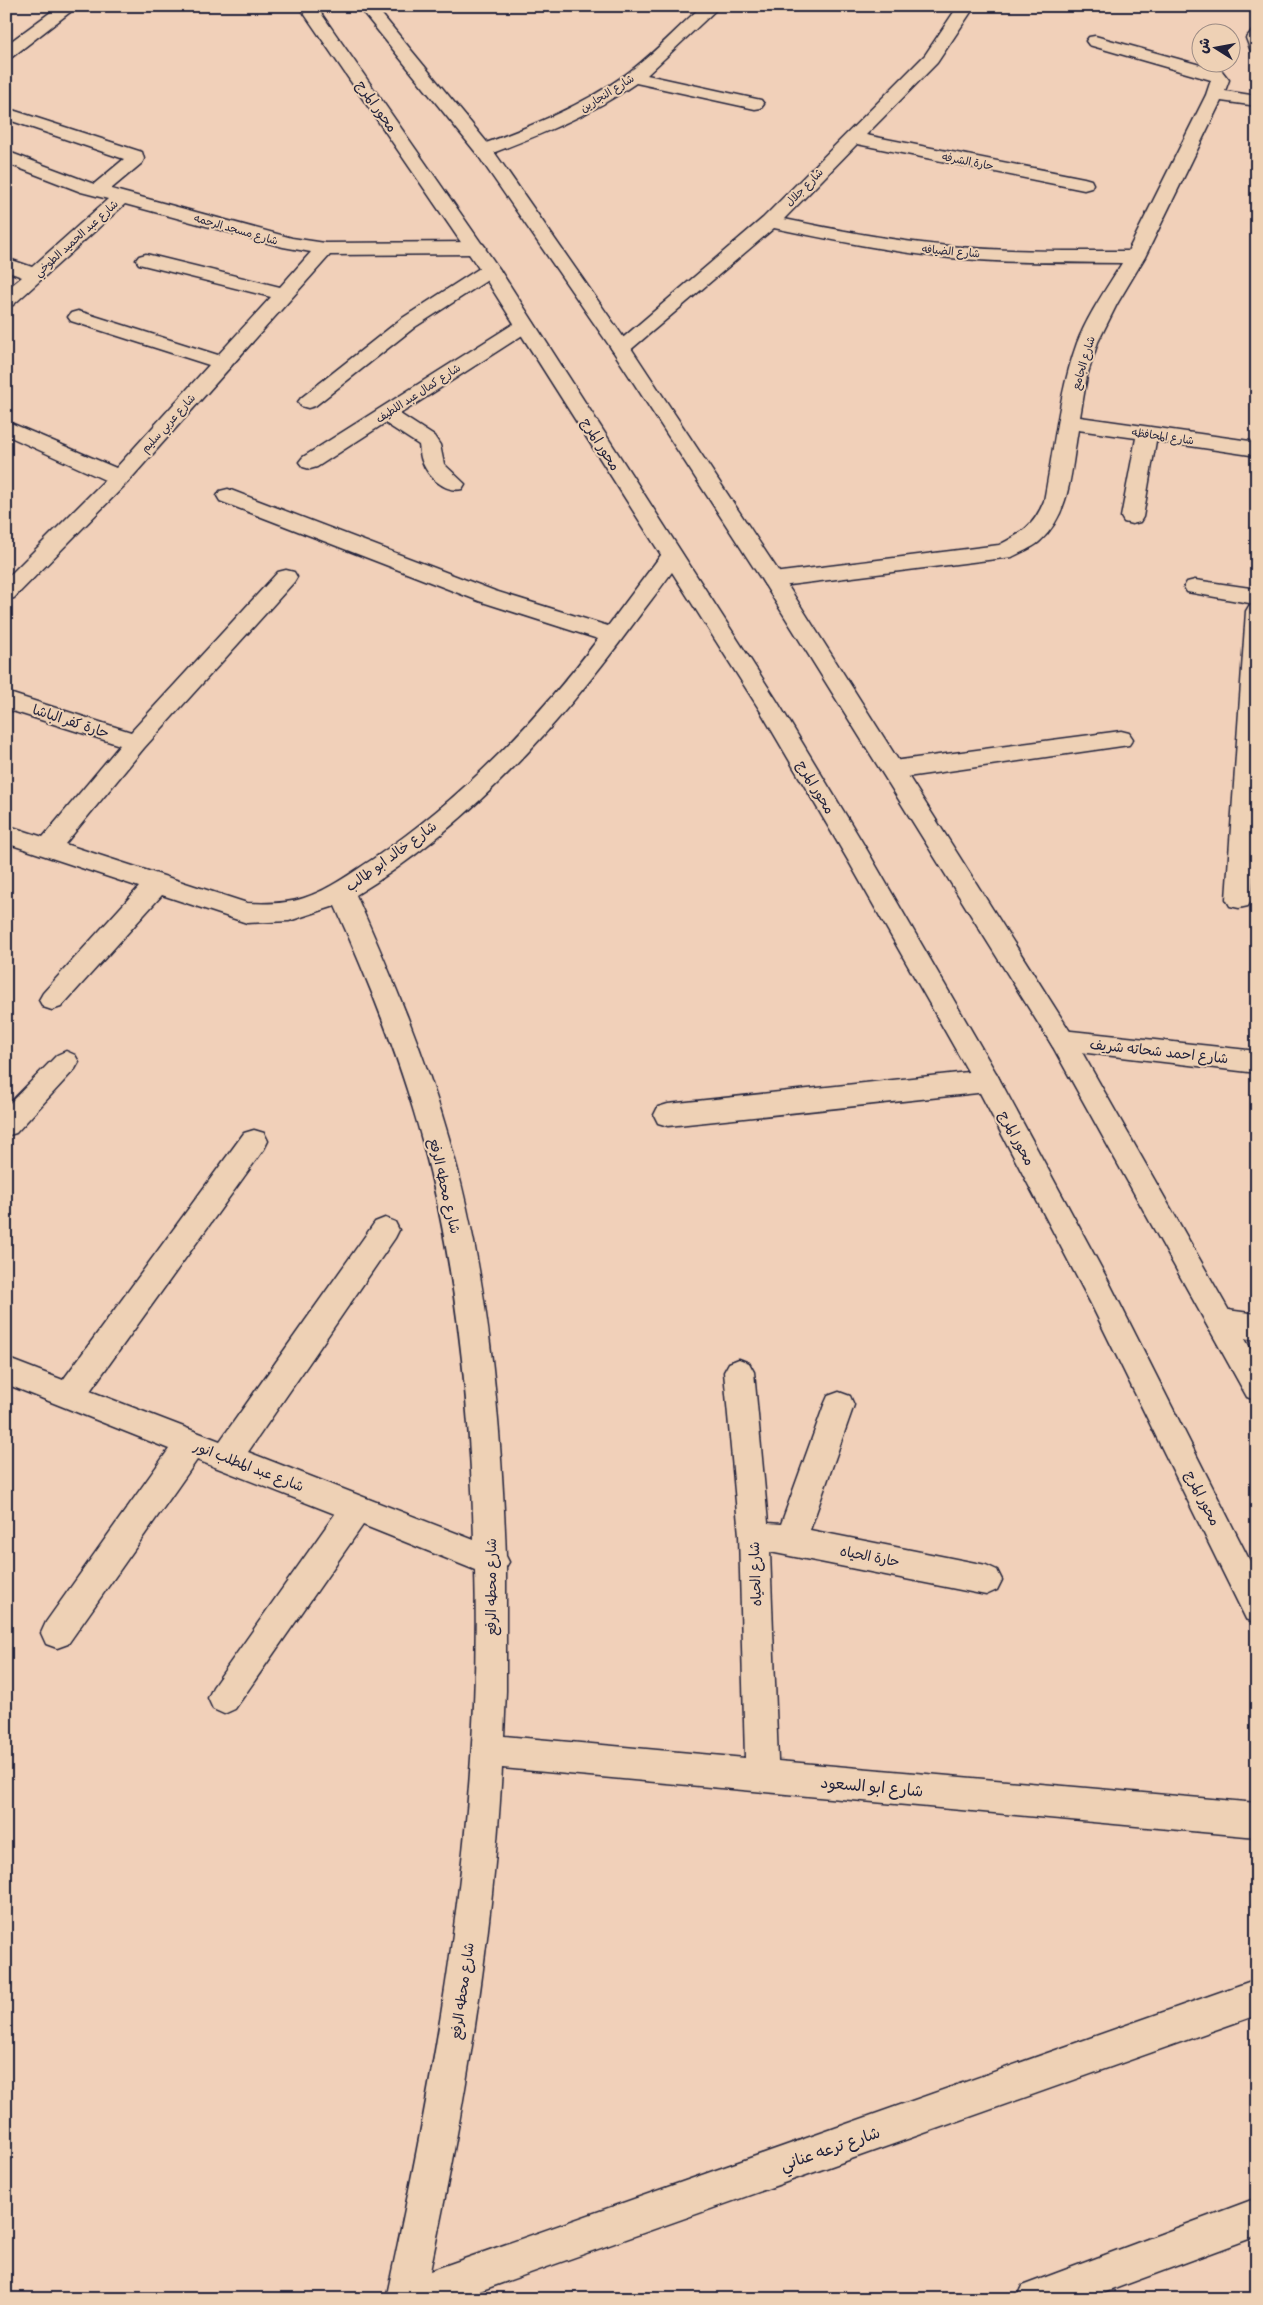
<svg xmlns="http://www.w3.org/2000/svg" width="1263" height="2305" font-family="Delius,'Playpen Sans Arabic',sans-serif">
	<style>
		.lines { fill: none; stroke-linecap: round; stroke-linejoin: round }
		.minor-casing { stroke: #22223b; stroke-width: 3 }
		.secondary-casing { stroke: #22223b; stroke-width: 3 }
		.minor { fill: #eed1b5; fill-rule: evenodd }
		.secondary { fill: #eed1b5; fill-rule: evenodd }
		.labels { text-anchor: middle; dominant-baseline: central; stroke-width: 4; stroke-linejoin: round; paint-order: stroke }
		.far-street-label { font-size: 11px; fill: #22223b; stroke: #eed1b5 }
		.street-label { font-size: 14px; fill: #22223b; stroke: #eed1b5 }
		.near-street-label { font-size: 16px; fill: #22223b; stroke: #eed1b5 }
	</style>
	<rect width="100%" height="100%" fill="#f1d0b9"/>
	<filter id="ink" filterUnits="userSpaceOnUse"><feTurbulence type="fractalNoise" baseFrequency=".02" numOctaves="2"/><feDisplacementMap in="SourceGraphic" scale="10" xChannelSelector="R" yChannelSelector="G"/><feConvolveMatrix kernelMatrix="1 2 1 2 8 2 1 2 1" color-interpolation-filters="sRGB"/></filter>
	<g filter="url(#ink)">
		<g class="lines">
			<g class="minor-casing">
				<g id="minor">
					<polygon points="59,6 78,6 12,57 6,58 6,45"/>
					<path d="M702,6H720L647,75L761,100L764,104L761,108L755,109L636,83C591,115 542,134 490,154H478L475,150L478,146C529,127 580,107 625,75C653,55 676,29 702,6Z"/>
					<path d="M958,6H975L937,63L866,135L1084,178L1091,180L1093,184L1091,188L1084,190L857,144L784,219C838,230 893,241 949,246C1009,252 1069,251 1128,251L1206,95L1211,80L1089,45L1086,41L1089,37L1095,36L1222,71L1229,80L1225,91L1257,96V106L1221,101L1145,257L1117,304L1098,342L1087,376L1080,417L1257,442V456L1156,441L1143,517L1140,522L1132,524L1124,522L1121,517L1136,438L1078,430C1071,469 1071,514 1039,542C1032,548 1021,552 1012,557L773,587L765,585L762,580L765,575L773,573L999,545C1022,533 1034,526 1044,501C1054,449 1059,393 1077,343C1088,315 1106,289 1122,263C1065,263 1007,263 950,258C891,252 832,240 774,228L628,352L621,354L614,352L611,348L763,218L925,55Z"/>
					<polygon points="1257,31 1257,52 1251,51 1246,38 1251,32"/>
					<polygon points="6,108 142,152 144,159 142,163 111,189 292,238 325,243 476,242 483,244 486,248 483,252 476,254 330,255 127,483 14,598 6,600 6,579 105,480 6,435 6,421 116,468 209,365 71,321 68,317 71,313 78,311 85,313 218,355 271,297 139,264 136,260 139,256 146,254 280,287 311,252 283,247 125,204 13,305 6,307 6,290 22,277 6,271 6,258 32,267 108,199 81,192 6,163 6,151 94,184 124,159 6,119"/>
					<polygon points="490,264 497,266 500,270 497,274 415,327 315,406 308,408 301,406 298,402 301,398 401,319 483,266"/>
					<path d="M525,319L532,321L535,325L532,329L400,414L434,436L440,445L444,464L465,484L462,489C445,493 428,477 422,461C420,456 420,451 419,445L385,423L317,467L310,469L303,467L299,462L303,457L518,321Z"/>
					<path d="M228,489L495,591L608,626L664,551L672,549L680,551L683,556C668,579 650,601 634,623C556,729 469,826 356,895C391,974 425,1054 449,1138C488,1272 501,1417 506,1556L509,1562L506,1567V1691L504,1736L745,1758L739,1535L724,1372L729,1363L739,1359L749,1363L754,1372L768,1523L781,1524L824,1405L828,1396L839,1392L850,1396L854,1405L810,1530L986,1565L997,1570L1002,1580L997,1590L986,1595L770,1552L778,1761L1257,1803V1837L502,1768C493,1938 465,2105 430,2271L1257,1979V2015L457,2299H384L388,2290C439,2054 482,1812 475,1570L363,1525L235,1709L224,1714L213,1709L208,1698L213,1687L335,1514L197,1460L68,1644L57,1648L46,1644L41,1633L46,1622L169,1449L6,1384V1358L63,1380L244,1133L254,1130L264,1133L268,1141L264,1149L90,1391L220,1441L375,1222L385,1218L395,1222L399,1230L395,1238L248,1452L474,1540C470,1406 457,1269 422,1140C400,1059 369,982 335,906L289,921L247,923L162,895L61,1007L52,1010L43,1007L39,1000L43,993L139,887L6,843V825L43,837L120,745L6,709V692L131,732L278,572L286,570L294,572L297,577L294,582L144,748L65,844L247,903C266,904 286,904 304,898C329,890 351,873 373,859C461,799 535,723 598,639L479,601L220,501L217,496L220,491Z"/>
					<polygon points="1195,580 1257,589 1257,810 1252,899 1248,906 1239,908 1230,906 1226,899 1246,611 1249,606 1255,604 1187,592 1184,587 1187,582"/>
					<polygon points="1121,731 1129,733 1133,739 1129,745 893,779 885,776 881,770 885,764 893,761"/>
					<polygon points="1062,1030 1257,1051 1257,1073 1062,1050 1053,1047 1049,1040 1053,1033"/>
					<polygon points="66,1051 75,1055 79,1062 75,1069 16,1133 6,1136 6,1107 57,1055"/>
					<polygon points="987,1070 996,1073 1000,1081 996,1089 987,1092 668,1126 658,1123 654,1115 658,1107 668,1104"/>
					<polygon points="1220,1309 1257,1314 1257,1340 1220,1335 1210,1331 1205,1322 1210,1313"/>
					<polygon points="1257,2198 1257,2236 1087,2299 1016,2299 1022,2286"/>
				</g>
			</g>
			<g class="secondary-casing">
				<g id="secondary">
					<polygon points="299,6 316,6 500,270 777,701 867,850 996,1073 1110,1284 1257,1575 1257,1623 1246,1619 1090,1302 978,1089 849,862 761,712 480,270"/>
					<polygon points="358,6 375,6 490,146 631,348 781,575 1071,1033 1257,1360 1257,1401 1247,1397 1053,1047 765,585 611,348 477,154"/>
				</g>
			</g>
			<use href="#minor" class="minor"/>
			<use href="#secondary" class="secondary"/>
		</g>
	</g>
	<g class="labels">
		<g class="far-street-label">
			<text transform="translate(607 93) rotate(-32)">شارع النجارين</text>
			<text transform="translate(968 161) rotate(11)">حارة الشرفه</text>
			<text transform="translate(804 187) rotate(-45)">شارع جلال</text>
			<text transform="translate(236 229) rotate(16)">شارع مسجد الرحمه</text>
			<text transform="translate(76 238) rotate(-42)">شارع عبد الحميد الطوخي</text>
			<text transform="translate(951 251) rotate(5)">شارع الضيافه</text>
			<text transform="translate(1083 363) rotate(-73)">شارع الجامع</text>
			<text transform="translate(418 393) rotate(-33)">شارع كمال عبد اللطيف</text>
			<text transform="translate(168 423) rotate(-48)">شارع عربي سليم</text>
			<text transform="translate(1163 436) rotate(8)">شارع المحافظه</text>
		</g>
		<g class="street-label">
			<text transform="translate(377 106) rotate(55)">محور المرج</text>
			<text transform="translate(601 444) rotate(58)">محور المرج</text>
			<text transform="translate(71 721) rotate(18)">حارة كفر الباشا</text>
			<text transform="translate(816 787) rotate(59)">محور المرج</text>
			<text transform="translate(391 856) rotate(-36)">شارع خالد ابو طالب</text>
			<text transform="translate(1159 1051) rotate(6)">شارع احمد شحاته شريف</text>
			<text transform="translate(1017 1138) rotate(62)">محور المرج</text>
			<text transform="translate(445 1186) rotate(77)">شارع محطه الرفع</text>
			<text transform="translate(249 1466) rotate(21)">شارع عبد المطلب انور</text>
			<text transform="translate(1203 1498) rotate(63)">محور المرج</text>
			<text transform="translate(870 1556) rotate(11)">حارة الحياه</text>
			<text transform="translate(755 1574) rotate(-92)">شارع الحياه</text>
			<text transform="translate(491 1587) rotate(-90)">شارع محطه الرفع</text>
			<text transform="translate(462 1991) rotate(-82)">شارع محطه الرفع</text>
		</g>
		<g class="near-street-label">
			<text transform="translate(872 1786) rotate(5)">شارع ابو السعود</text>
			<text transform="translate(830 2148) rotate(-19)">شارع ترعه عناني</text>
		</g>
	</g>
	<rect width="1263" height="2305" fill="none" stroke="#eed1b5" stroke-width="25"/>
	<rect x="12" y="12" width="1238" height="2280" fill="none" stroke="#22223b" stroke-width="2" filter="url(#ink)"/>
	<g transform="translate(1216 48) rotate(281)"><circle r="24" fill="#eed1b5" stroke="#9c8b84"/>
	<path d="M0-4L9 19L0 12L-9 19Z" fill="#22223b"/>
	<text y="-8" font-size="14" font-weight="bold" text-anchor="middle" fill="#22223b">ش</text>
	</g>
</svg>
